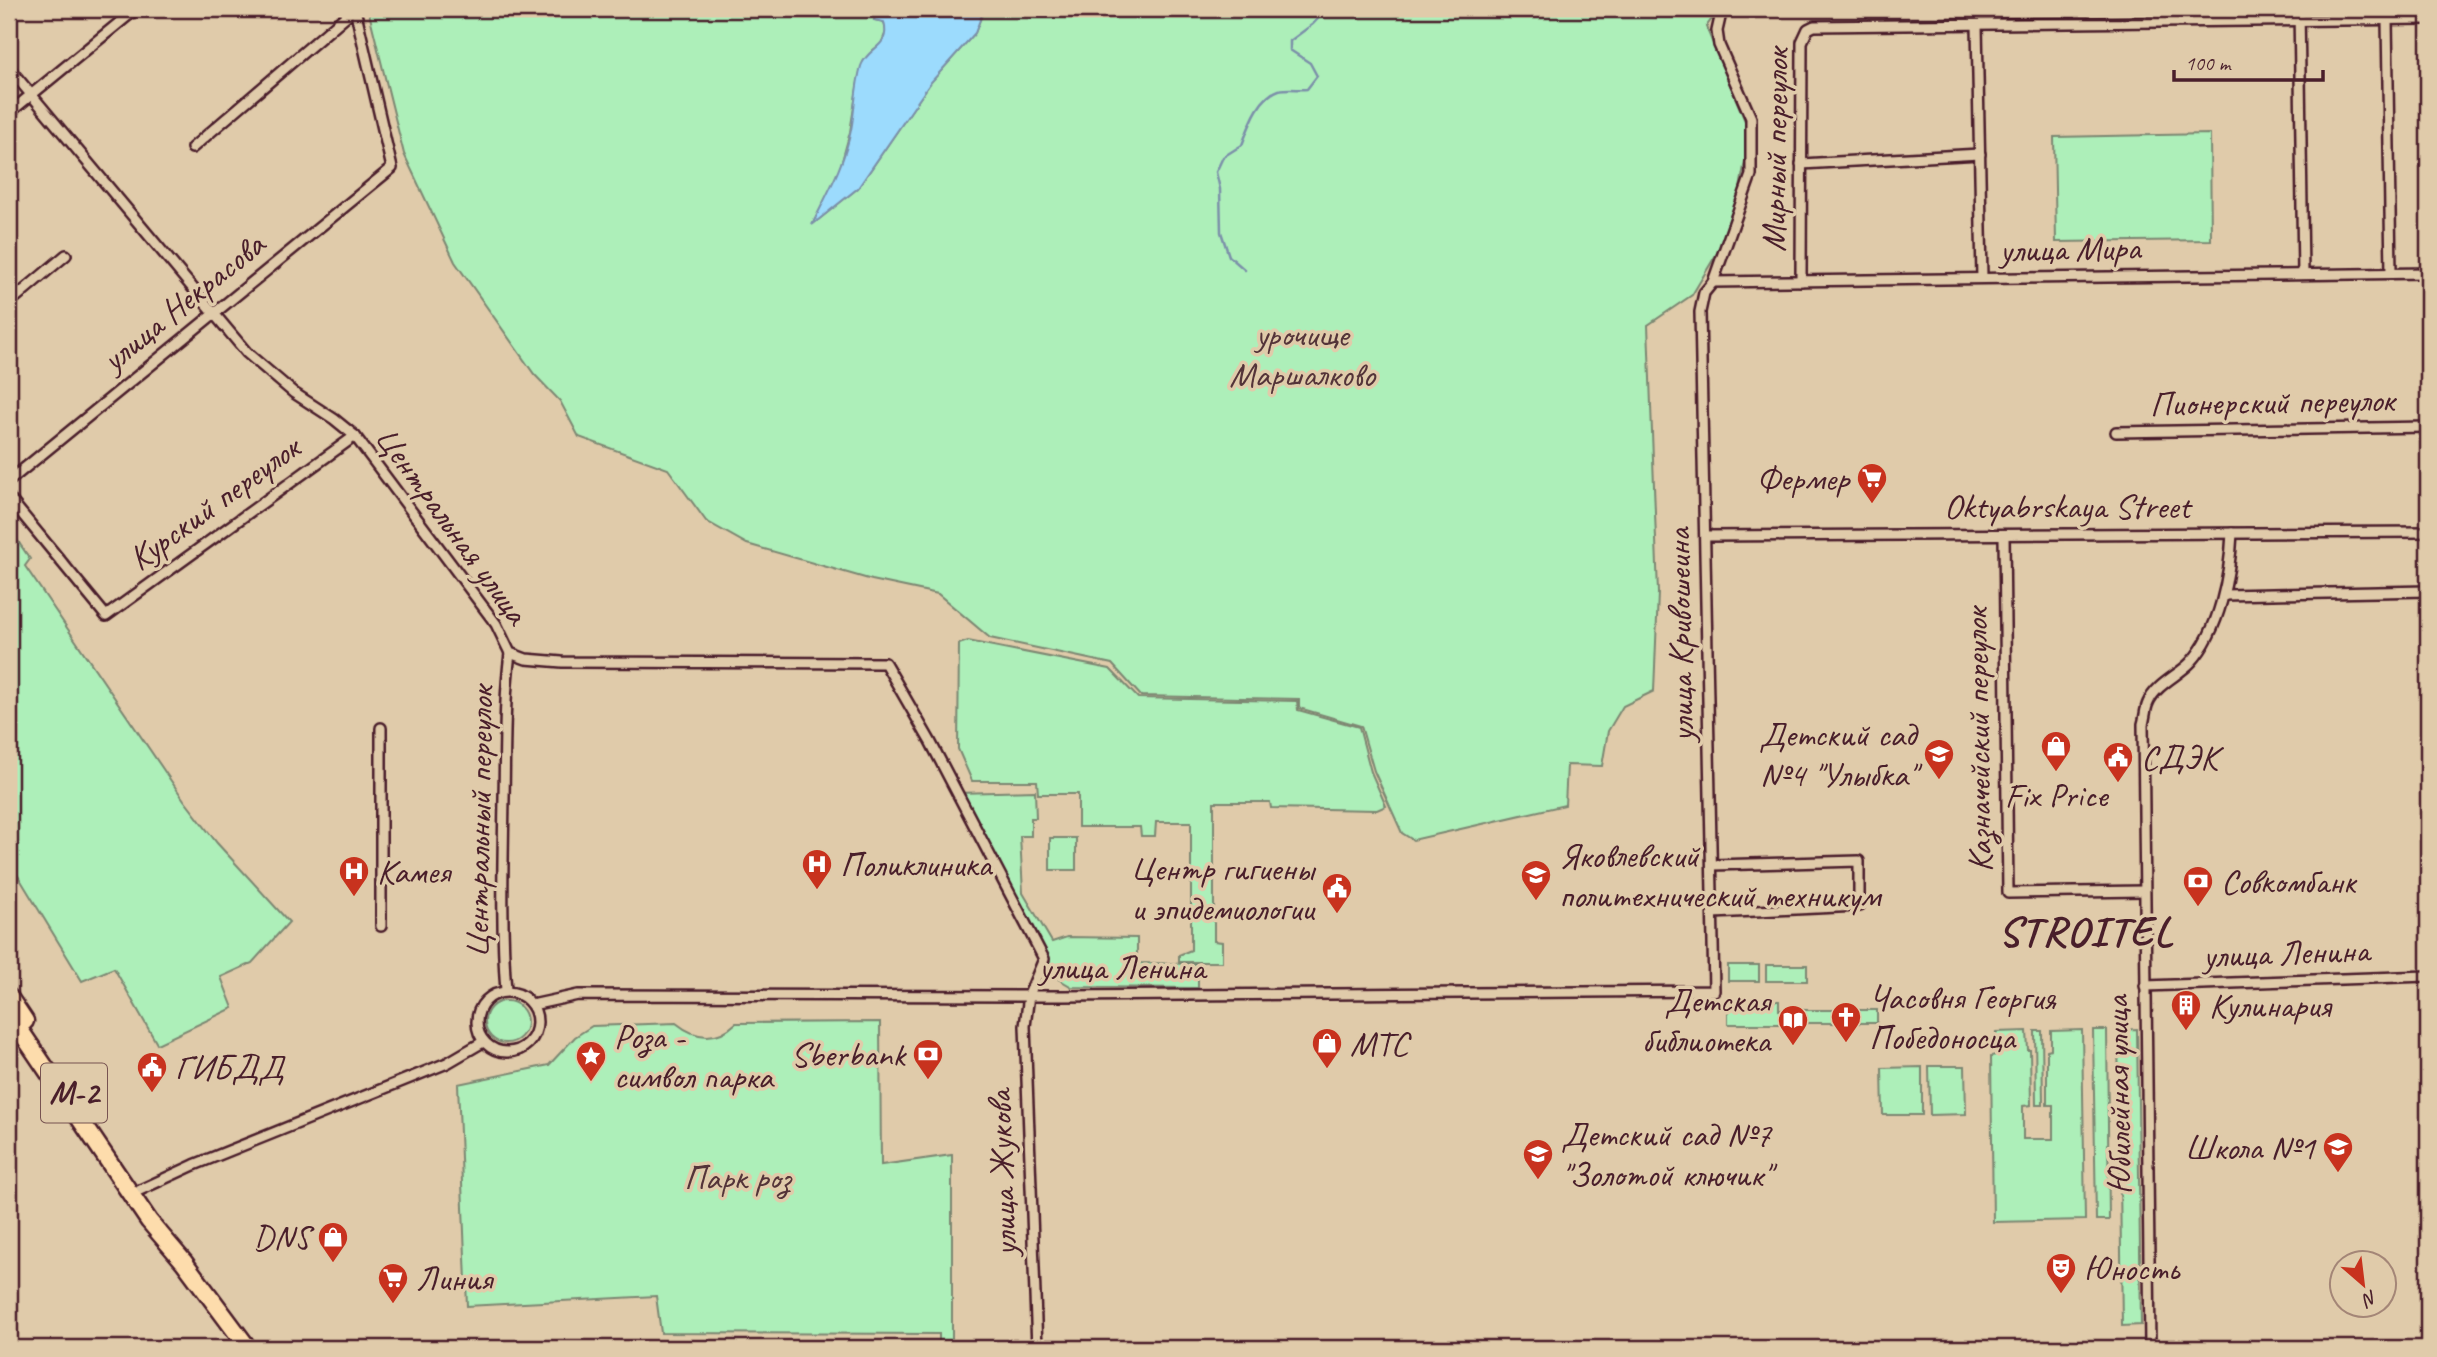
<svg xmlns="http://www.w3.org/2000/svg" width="2437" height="1357" font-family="Caveat,sans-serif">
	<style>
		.green { fill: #adefb9; stroke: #7c8772; stroke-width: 2 }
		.water { fill: #9cdbfd; stroke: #7b90a9; stroke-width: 2 }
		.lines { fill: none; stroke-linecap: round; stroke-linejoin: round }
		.stream { stroke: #7b90a9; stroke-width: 2.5 }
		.street-casing { stroke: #4a1f2b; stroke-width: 14 }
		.highway-casing { stroke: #4a1f2b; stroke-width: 21 }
		.street { stroke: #e0cbaa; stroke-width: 9 }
		.highway { stroke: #fddcac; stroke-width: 16 }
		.labels { text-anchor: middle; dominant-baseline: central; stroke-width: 7; stroke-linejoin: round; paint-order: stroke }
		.shield { fill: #e0cbaa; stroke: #775351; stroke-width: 2 }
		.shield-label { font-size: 33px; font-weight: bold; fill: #4a1f2b }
		.street-label { font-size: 35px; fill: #4a1f2b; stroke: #e0cbaa }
		.park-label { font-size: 35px; fill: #543439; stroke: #e0cbaa }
		.poi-label { font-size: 35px; fill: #4a1f2b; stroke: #e0cbaa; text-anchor: start }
		.district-label { font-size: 42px; font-weight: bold; letter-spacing: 2px; fill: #4a1f2b; stroke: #e0cbaa }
	</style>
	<rect width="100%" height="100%" fill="#e0cbaa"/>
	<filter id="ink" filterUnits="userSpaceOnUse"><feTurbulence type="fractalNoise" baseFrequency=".0143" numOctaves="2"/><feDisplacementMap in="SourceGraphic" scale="14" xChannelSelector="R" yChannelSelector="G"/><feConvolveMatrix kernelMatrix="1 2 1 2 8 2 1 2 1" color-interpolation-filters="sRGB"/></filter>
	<g filter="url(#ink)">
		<g class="green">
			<polygon points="368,9 876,9 874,20 884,22 886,32 881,44 872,51 858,82 850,132 839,172 813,224 858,188 931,82 975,33 984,9 1719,9 1706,27 1750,133 1739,194 1720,248 1692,295 1648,325 1658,593 1654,691 1623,706 1608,731 1602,766 1567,765 1565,805 1413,840 1402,833 1374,771 1361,726 1299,708 1299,699 1141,696 1112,664 990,638 938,594 872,580 747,544 706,521 668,469 579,437 560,401 534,374 455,262 404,154"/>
			<polygon points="2210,134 2211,240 2056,242 2054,137"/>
			<polygon points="9,528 30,559 25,566 184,800 217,843 289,922 252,963 221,977 233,1008 157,1044 114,968 82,981 9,861"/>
			<polygon points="968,641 1110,669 1138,698 1297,701 1298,710 1359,727 1371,772 1386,806 1377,810 1271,808 1270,802 1214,802 1214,941 1222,942 1222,962 1179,962 1179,955 1191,950 1191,822 1156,822 1155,836 1141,836 1140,827 1078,827 1078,794 1038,794 1037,781 972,781 958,749 959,644"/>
			<polygon points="1035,791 1036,818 1031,818 1031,836 1020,836 1023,893 1052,942 1067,937 1137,938 1137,963 1198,964 1198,988 1072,987 1055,977 957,793"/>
			<rect x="1050" y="838" width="26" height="32"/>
			<rect x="1728" y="965" width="31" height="16"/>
			<rect x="1766" y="965" width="41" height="16"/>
			<polygon points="1728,1001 1779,1001 1779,1010 1791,1011 1791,1024 1728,1024"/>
			<circle cx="506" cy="1022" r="21"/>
			<rect x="1799" y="1010" width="78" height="13"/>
			<path d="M880,1022L881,1165L952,1155V1348H939V1334L661,1333L656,1296L467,1306L458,1084L549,1065L575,1037L592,1026L676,1023C696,1039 716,1042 736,1023Z"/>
			<polygon points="2137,1029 2141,1325 2122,1326 2118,1030"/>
			<polygon points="2082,1030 2085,1220 1993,1222 1991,1056 1996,1055 1996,1032 2027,1031 2028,1050 2030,1050 2031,1105 2023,1106 2023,1139 2053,1139 2053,1105 2047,1105 2047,1050 2051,1049 2051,1031"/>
			<polygon points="2093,1030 2107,1030 2109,1220 2096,1220"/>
			<polygon points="2035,1031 2042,1031 2043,1105 2036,1105"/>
			<polygon points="1929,1066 1965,1066 1966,1114 1930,1115"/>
			<polygon points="1922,1067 1922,1115 1883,1115 1882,1068"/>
		</g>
		<path class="water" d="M876,9H984L975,33L931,82L858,188L812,225C827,194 844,165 851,130C855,109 855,87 861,66C868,46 891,48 884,22L874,20Z"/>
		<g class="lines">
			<path class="stream" d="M1245,270L1229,256L1221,232L1220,189L1216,172L1223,157L1242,145C1249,127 1258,97 1279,90C1288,88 1299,90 1307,89L1317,76L1310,63L1290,50V41L1313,24L1327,9"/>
			<g class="street-casing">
				<g id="street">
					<polyline points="2299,9 2303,274"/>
					<polyline points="2387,20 2391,273"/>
					<polyline points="1977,25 1982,278"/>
					<polyline points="9,68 247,353 294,393 334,419 355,436 496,624 510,653 526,659 562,662 885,663 930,741 1044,959 1029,995 1025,1026 1037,1348"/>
					<polyline points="9,113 136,9"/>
					<polyline points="192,148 354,9"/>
					<polyline points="1801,164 1980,154"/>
					<polyline points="1801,281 1802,42 1808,29 1814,26 2428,19"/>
					<polyline points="1713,282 2428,273"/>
					<polyline points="9,303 66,255"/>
					<polyline points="2116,432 2428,427"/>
					<polyline points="9,481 392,168 355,9"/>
					<polyline points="9,498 106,616 355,436"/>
					<polyline points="2004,535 2008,893 2144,891"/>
					<polyline points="1706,536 2428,532"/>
					<polyline points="2224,595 2428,591"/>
					<polyline points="381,728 381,926"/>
					<polyline points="1712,865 1859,861 1859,906 1713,913"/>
					<polyline points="2145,986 2428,976"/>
					<path d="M506,991C501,927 503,862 504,798C505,749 504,701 510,653"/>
					<circle cx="507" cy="1022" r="30"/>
					<polyline points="532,1005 578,995 1063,996 1714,991 1700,312 1704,293 1713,282 1751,175 1751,118 1719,45 1717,31 1722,9"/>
					<polyline points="140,1190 194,1165 447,1063 483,1042"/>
					<path d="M2150,1348L2143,724C2145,718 2145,709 2148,703C2156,684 2178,676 2191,662C2220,630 2230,575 2232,533"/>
				</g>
			</g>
			<g class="highway-casing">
				<g id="highway">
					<polyline points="9,997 25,1021"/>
					<polyline points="9,1014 149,1221 184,1262 248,1348"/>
				</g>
			</g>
			<use href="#street" class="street"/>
			<use href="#highway" class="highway"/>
		</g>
	</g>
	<defs>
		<g id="supermarket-pin" transform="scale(1.575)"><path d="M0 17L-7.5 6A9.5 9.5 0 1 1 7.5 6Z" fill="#c8321e" stroke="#e0cbaa"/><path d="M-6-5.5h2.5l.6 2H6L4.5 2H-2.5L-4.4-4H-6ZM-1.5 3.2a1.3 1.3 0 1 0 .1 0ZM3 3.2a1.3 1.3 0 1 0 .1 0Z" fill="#fff"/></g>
		<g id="shop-pin" transform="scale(1.575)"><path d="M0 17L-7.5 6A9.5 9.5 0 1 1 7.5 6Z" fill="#c8321e" stroke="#e0cbaa"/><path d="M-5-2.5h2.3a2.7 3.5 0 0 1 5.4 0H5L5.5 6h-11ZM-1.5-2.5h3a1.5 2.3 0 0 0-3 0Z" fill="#fff"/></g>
		<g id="school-pin" transform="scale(1.575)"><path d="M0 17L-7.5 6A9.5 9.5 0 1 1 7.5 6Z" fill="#c8321e" stroke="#e0cbaa"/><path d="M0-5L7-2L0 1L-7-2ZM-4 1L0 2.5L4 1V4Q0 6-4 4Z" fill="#fff"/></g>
		<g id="civic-pin" transform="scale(1.575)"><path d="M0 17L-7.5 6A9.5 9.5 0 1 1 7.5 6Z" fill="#c8321e" stroke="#e0cbaa"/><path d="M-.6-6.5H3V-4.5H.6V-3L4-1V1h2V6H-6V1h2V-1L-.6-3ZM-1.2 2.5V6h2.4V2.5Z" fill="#fff"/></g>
		<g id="hospital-pin" transform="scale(1.575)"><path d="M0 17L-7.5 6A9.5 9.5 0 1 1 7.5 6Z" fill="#c8321e" stroke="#e0cbaa"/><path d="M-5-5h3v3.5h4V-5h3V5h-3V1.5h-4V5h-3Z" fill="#fff"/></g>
		<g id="university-pin" transform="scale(1.575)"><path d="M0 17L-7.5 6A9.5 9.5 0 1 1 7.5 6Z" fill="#c8321e" stroke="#e0cbaa"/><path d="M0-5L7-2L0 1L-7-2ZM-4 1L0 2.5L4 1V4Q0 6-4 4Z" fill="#fff"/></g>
		<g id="bank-pin" transform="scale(1.575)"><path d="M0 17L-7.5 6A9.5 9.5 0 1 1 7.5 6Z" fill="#c8321e" stroke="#e0cbaa"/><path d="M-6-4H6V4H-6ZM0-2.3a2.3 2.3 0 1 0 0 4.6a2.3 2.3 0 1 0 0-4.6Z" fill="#fff"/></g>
		<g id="building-pin" transform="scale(1.575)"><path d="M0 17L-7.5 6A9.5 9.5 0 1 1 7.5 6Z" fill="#c8321e" stroke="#e0cbaa"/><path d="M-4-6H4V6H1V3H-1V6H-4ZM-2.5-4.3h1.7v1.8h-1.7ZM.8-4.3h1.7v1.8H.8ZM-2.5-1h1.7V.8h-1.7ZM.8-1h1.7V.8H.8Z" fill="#fff"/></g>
		<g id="church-pin" transform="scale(1.575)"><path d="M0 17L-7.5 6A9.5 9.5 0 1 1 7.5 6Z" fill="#c8321e" stroke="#e0cbaa"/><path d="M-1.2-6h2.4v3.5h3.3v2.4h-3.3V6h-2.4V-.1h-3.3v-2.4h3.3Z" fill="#fff"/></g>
		<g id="library-pin" transform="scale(1.575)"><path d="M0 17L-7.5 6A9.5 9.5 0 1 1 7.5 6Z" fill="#c8321e" stroke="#e0cbaa"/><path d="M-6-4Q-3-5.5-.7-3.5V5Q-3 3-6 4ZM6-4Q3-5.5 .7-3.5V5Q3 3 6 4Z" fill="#fff"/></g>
		<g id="sight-pin" transform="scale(1.575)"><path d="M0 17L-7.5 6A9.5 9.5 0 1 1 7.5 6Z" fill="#c8321e" stroke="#e0cbaa"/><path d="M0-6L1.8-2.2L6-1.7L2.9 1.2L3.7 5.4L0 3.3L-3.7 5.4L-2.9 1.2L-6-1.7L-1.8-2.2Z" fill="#fff"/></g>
		<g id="theatre-pin" transform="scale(1.575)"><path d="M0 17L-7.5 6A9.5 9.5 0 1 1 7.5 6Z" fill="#c8321e" stroke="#e0cbaa"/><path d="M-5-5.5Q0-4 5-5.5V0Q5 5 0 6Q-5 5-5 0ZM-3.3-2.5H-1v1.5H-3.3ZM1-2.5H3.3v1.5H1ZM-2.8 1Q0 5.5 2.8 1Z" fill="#fff"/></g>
	</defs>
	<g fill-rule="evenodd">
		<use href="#supermarket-pin" x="1872" y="478"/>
		<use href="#shop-pin" x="2056" y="746"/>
		<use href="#school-pin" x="1939" y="754"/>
		<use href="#civic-pin" x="2118" y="757"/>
		<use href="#hospital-pin" x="817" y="864"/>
		<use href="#hospital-pin" x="354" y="871"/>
		<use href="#university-pin" x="1536" y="875"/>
		<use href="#bank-pin" x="2198" y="881"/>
		<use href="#civic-pin" x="1337" y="888"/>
		<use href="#building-pin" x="2186" y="1005"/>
		<use href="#church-pin" x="1846" y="1017"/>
		<use href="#library-pin" x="1793" y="1020"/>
		<use href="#shop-pin" x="1327" y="1043"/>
		<use href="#bank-pin" x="928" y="1054"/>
		<use href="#sight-pin" x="591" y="1056"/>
		<use href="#civic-pin" x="152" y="1067"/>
		<use href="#school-pin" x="2338" y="1147"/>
		<use href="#school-pin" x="1538" y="1154"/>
		<use href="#shop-pin" x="333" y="1237"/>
		<use href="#theatre-pin" x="2061" y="1268"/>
		<use href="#supermarket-pin" x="393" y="1278"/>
	</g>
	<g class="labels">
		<rect class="shield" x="41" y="1063.5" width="66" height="59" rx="5"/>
		<g class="shield-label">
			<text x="74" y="1093">М-2</text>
		</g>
		<g class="street-label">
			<text transform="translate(1775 150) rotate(-89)">Мирный переулок</text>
			<text transform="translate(2070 249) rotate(-1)">улица Мира</text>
			<text transform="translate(183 302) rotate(-39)">улица Некрасова</text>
			<text transform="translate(2272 402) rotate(-1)">Пионерский переулок</text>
			<text transform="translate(214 503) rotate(-36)">Курский переулок</text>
			<text x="2067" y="506">Oktyabrskaya Street</text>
			<text transform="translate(452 525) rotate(54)">Центральная улица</text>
			<text transform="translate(1680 635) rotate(-91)">улица Кривошеина</text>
			<text transform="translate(1978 740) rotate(-91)">Казначейский переулок</text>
			<text transform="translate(479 822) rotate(-89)">Центральный переулок</text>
			<text transform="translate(2286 953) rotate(-2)">улица Ленина</text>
			<text x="1122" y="967">улица Ленина</text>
			<text transform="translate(2118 1095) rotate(-91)">Юбилейная улица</text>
			<text transform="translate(1002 1173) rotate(-92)">улица Жукова</text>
		</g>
		<g class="park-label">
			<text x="1302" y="334">урочище<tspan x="1302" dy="40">Маршалково</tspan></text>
			<text x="737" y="1177">Парк роз</text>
		</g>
		<g class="poi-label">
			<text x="1849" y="478" text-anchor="end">Фермер</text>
			<text x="1916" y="734" text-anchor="end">Детский сад<tspan x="1916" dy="40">№4 "Улыбка"</tspan></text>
			<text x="2141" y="757">СДЭК</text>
			<text x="2056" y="795" text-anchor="middle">Fix Price</text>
			<text x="1559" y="855">Яковлевский<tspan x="1559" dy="40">политехнический техникум</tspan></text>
			<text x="840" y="864">Поликлиника</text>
			<text x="1314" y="868" text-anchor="end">Центр гигиены<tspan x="1314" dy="40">и эпидемиологии</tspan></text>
			<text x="377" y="871">Камея</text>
			<text x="2221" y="881">Совкомбанк</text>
			<text x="1869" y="997">Часовня Георгия<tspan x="1869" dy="40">Победоносца</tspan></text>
			<text x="1770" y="1000" text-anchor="end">Детская<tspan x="1770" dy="40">библиотека</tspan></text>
			<text x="2209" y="1005">Кулинария</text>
			<text x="614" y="1036">Роза -<tspan x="614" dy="40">символ парка</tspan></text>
			<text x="1350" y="1043">МТС</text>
			<text x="905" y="1054" text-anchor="end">Sberbank</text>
			<text x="175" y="1067">ГИБДД</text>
			<text x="1561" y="1134">Детский сад №7<tspan x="1561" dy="40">"Золотой ключик"</tspan></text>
			<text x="2315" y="1147" text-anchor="end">Школа №1</text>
			<text x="310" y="1237" text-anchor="end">DNS</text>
			<text x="2084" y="1268">Юность</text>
			<text x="416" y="1278">Линия</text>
		</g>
		<g class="district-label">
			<text x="2086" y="931">STROITEL</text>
		</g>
	</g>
	<rect width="2437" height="1357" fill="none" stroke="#e0cbaa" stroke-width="35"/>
	<rect x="18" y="18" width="2402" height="1322" fill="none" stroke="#4a1f2b" stroke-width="2.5" filter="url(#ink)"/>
	<g transform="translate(2363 1284) rotate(152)"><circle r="33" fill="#e0cbaa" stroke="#a48677" stroke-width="2"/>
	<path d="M0-5L12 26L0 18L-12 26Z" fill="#c8321e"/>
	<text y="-10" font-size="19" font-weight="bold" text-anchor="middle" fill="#4a1f2b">N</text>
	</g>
	<path d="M2174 70v10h149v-10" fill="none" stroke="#4a1f2b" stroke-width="3.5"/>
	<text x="2185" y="70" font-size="21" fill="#4a1f2b" stroke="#e0cbaa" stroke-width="5" paint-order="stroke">100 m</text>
</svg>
